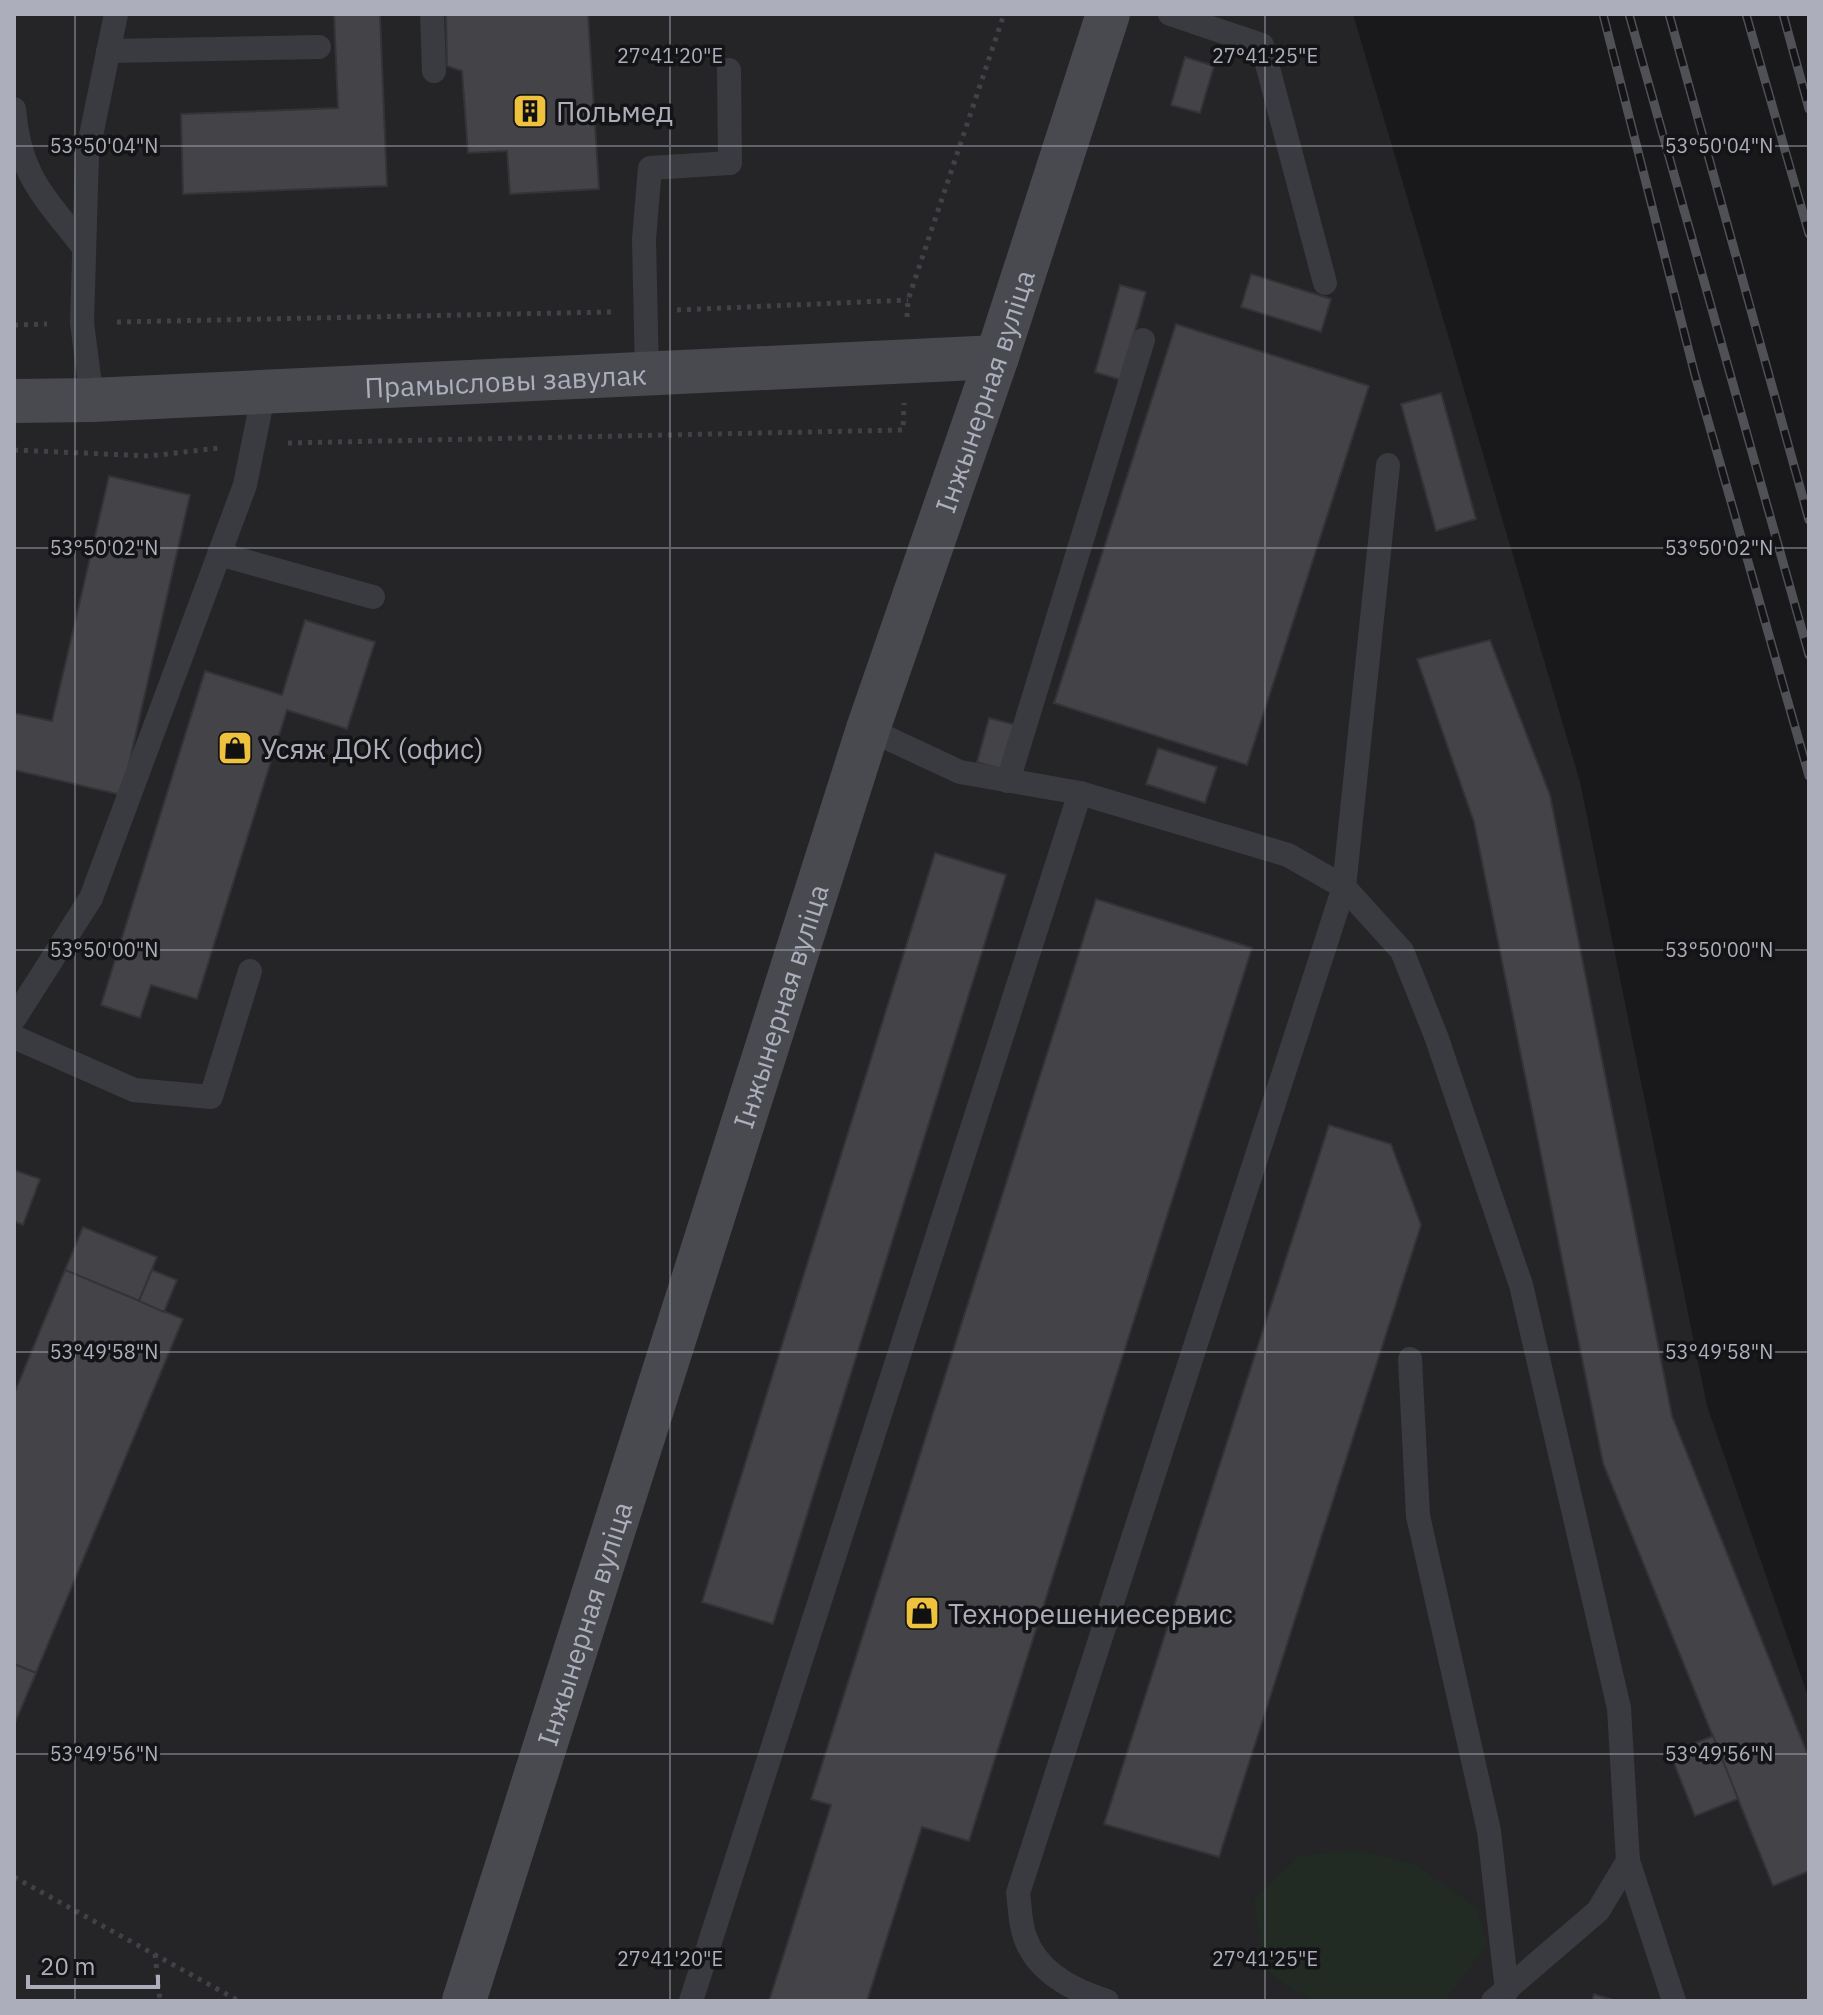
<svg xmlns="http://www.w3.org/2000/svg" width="1823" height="2015" font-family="'IBM Plex Sans',sans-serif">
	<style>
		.built { fill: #252528 }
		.green { fill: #212a23 }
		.building { fill: #444448; stroke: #343337; stroke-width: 2 }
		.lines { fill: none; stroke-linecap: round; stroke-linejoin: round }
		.path { stroke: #404247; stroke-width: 5; stroke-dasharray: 4 6; stroke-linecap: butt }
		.lane { stroke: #3a3b40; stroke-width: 24 }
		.secondary { stroke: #484a50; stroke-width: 44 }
		.rail-casing { stroke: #4f5157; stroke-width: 9 }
		.rail { stroke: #141416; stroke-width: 6; stroke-dasharray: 18; stroke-linecap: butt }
		.ticks { fill: none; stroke: #acafbb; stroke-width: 2; stroke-opacity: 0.45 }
		.labels { text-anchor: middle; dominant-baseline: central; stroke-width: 7; stroke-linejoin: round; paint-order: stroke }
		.poi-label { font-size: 28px; fill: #acafbb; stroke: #141416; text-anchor: start }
		.street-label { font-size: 28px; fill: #acafbb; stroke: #141416 }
		.ticks-label { font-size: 20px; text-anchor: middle; fill: #acafbb; stroke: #141416; stroke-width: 7; stroke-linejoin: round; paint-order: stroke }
	</style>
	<rect width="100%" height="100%" fill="#19191b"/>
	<polygon class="built" points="14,14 1353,14 1580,782 1707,1406 1809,1699 1809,2001 14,2001"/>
	<polygon class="green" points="1357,1850 1416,1865 1477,1908 1487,1944 1445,2001 1312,2001 1264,1970 1254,1899 1299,1856"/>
	<g class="building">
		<polygon points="334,14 380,14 387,186 183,194 181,114 338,108"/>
		<polygon points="446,14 588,14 599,189 510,194 507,151 468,153 462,71 447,66"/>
		<polygon points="1185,57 1214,66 1200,113 1171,105"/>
		<polygon points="1251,274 1331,299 1321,332 1241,307"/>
		<polygon points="1120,285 1146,292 1121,380 1095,372"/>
		<polygon points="1176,324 1369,386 1247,765 1054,703"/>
		<polygon points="1441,393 1476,519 1436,531 1401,404"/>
		<polygon points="109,476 190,495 122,795 14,770 14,713 52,721"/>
		<polygon points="305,620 375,642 347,729 287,710 197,999 151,985 140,1018 101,1005 205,671 282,695"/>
		<polygon points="1490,640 1550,795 1672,1416 1809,1758 1809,1871 1773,1886 1603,1463 1474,822 1417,659"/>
		<polygon points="989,718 1020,726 1008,771 977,762"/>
		<polygon points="1158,748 1217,767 1205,803 1146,784"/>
		<polygon points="935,853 1006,875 773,1624 702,1602"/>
		<polygon points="1096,899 1252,948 969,1841 922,1827 867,2001 769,2001 831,1805 811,1799"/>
		<polygon points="1329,1125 1391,1144 1421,1225 1219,1857 1104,1824"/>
		<polygon points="14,1170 40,1179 23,1225 14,1221"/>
		<polygon points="83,1227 157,1257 139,1301 65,1270"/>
		<polygon points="65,1270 183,1319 36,1673 14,1664 14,1394"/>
		<polygon points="152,1270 177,1280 164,1312 139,1301"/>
		<polygon points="14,1664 36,1673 14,1725"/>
		<polygon points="1713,1736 1738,1799 1695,1816 1670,1753"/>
		<polygon points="1594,1994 1616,2001 1592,2001"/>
	</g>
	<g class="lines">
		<g class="path">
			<polyline points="677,310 908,300"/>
			<polyline points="907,317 908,300 1004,14"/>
			<polyline points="117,322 611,312"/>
			<polyline points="14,325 47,324"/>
			<polyline points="288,443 903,430 904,403"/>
			<polyline points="14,450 150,456 219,448"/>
			<polyline points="14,1877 239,2001"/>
			<polyline points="155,1954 160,2001"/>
		</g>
		<g class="lane">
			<polyline points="432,14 434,71"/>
			<polyline points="1170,14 1262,45 1325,283"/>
			<polyline points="108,51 319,47"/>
			<path d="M14,109C19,176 45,197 84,248"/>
			<polyline points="647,375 644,239 650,168 730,163 729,70"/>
			<polyline points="92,400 82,323 87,155 116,14"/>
			<polyline points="219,554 373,597"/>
			<polyline points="868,729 960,772 1080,793 1288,855 1344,887 1402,951 1436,1036 1521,1285 1619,1708 1628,1861 1598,1911 1493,2001"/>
			<polyline points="1008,781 1143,340"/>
			<polyline points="14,1019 91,898 245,485 264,391"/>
			<polyline points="14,1037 134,1090 211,1097 250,971"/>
			<polyline points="1410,1359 1418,1516 1489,1831 1507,1991"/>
			<polyline points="1628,1861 1674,2001"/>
			<polyline points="691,2001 1080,793"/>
			<path d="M1107,2001C1074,1991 1037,1972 1025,1937C1020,1924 1020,1907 1018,1893L1344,887L1388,465"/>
		</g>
		<g class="secondary">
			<path id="s1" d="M14,401L92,400L997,357"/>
			<path id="s2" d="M464,2001L868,729L997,357L1108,14"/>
		</g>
		<g class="rail-casing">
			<g id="rail">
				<polyline points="1603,14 1695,375 1809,776"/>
				<polyline points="1629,14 1809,655"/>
				<polyline points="1669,14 1809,520"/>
				<polyline points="1746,14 1809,234"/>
				<polyline points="1783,14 1809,109"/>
			</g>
		</g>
		<use href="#rail" class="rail"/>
	</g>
	<path class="ticks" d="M75,14V2001M670,14V2001M1265,14V2001M14,146H1809M14,548H1809M14,950H1809M14,1352H1809M14,1754H1809"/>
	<defs>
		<g id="building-square" transform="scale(1.8)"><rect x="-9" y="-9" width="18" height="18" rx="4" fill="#efc23d" stroke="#141416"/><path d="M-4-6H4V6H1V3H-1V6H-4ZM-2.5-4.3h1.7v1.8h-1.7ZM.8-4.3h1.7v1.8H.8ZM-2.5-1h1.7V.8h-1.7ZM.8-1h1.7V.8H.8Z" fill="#111"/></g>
		<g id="shop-square" transform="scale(1.8)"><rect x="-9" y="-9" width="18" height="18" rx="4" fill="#efc23d" stroke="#141416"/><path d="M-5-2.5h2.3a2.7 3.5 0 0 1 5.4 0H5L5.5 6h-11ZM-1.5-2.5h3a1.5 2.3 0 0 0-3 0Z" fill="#111"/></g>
	</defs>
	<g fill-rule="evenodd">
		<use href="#building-square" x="530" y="111"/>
		<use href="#shop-square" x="235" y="748"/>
		<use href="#shop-square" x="922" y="1613"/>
	</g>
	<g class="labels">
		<g class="poi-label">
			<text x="556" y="111">Польмед</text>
			<text x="261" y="748">Усяж ДОК (офис)</text>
			<text x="948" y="1613">Технорешениесервис</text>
		</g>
		<g class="street-label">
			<text stroke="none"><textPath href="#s1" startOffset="492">Прамысловы завулак</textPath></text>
			<text stroke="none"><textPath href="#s2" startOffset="1692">Інжынерная вуліца</textPath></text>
			<text stroke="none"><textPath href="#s2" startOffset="1044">Інжынерная вуліца</textPath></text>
			<text stroke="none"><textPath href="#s2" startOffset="396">Інжынерная вуліца</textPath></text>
		</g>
	</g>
	<g class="ticks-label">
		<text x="670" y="63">27°41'20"E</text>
		<text x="1265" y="63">27°41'25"E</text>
		<text x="104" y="153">53°50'04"N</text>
		<text x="1719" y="153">53°50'04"N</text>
		<text x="104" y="555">53°50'02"N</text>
		<text x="1719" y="555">53°50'02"N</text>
		<text x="104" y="957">53°50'00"N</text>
		<text x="1719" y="957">53°50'00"N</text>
		<text x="104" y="1359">53°49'58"N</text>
		<text x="1719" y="1359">53°49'58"N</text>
		<text x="104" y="1761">53°49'56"N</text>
		<text x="1719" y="1761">53°49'56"N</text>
		<text x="670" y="1966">27°41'20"E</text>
		<text x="1265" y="1966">27°41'25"E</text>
	</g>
	<rect width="1823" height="2015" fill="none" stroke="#acafbb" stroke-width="32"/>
	<path d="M28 1975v12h130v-12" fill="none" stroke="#acafbb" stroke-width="4"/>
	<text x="40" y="1975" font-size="24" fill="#acafbb" stroke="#141416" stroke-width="6" paint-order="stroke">20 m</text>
</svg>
